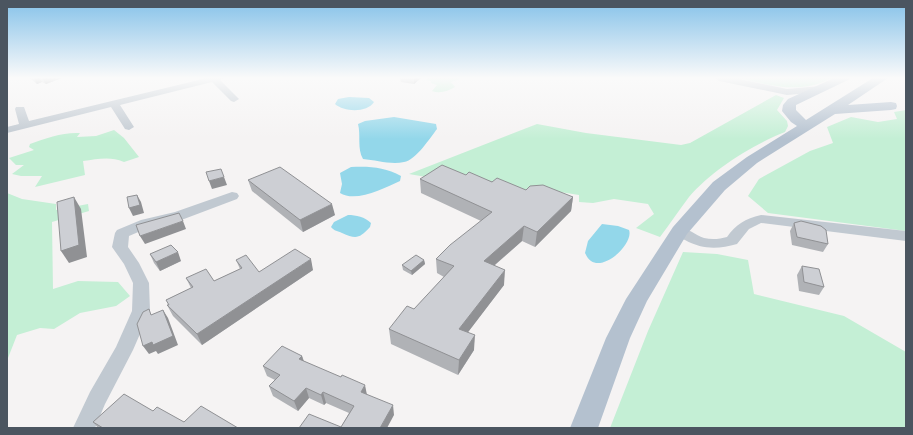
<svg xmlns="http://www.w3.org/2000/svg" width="913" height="435" font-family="'Nunito Sans',sans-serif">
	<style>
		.green { fill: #c4efd5 }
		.water { fill: #93d7ea }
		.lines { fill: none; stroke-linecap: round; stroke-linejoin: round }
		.minor { fill: #c1c9d1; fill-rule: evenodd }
		.major { fill: #b4c1cf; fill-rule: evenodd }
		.wall { fill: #b0b2b6 }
		.shaded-wall { fill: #909194 }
		.building { fill: #cdcfd4; stroke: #909194 }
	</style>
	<rect width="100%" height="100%" fill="#f5f3f3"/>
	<g class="green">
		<path d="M428,78H460L458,80L451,82L455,87C448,91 440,94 432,91L437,85L431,83V81L426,80Z"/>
		<path d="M738,78H831C801,95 770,85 738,78Z"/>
		<path d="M776,95L784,98L777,110L787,121L788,126L785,132C752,145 712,170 689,197C679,210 670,224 660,237L636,228L654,214L648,204L614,199L593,203L579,202V195L535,188V196L409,174L537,124L586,133L681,145L690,143Z"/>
		<polygon points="906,110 906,231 768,213 748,196 759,179 810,151 833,143 827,127 851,117 878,122 897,119 894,112"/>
		<path d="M114,130L124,138L139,157L124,162C110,156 98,159 83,161L85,175L35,187L42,176H21L12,174L24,165H16L9,158L34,150L29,147L30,144C46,138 63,132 80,133L77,137L96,136Z"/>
		<polygon points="7,193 22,199 56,204 56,210 88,204 89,211 52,222 53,289 78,281 118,282 130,296 116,306 80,313 54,329 40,328 17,335 8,358"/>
		<polygon points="683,252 717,254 748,260 754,294 844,316 906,352 906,428 610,428 648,331"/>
	</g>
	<g class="water">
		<path d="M349,97L369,98L374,102C367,113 344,112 335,104L338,99Z"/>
		<path d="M394,117L436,124L437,129C430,138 416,160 404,162C391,165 376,160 363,159C357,149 361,135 358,124L365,121Z"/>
		<path d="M351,167C369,166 385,167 401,176L400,181C384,188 356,203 340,193L342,184L340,173Z"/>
		<path d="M348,215C356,215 365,217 371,223L370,227C359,239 356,239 342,233C338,231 334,231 331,227L334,222Z"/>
		<path d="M602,224L618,226L629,230C634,243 605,271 591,261C588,259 586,255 585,253L588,241Z"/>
	</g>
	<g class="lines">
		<g class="minor">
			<polygon points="207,78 223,78 220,80 239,99 234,102 231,101 212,82 120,105 134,127 129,130 125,129 111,107 7,133 7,127 19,124 15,109 16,107 24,107 29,121"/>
			<polygon points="715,78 734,78 787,89 821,86 826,89 821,92 787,95 719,81"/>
			<polygon points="232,192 237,193 239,196 237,199 184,219 150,227 129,236 128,247 139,263 149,283 150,311 133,350 105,404 95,428 73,428 90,392 116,347 132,311 133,283 124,264 112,247 115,233 117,230 141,220 175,212"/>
			<path d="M761,215L906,231V241L761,223L749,229L737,244C719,249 703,250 685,240C680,238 676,236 673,231L675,228C686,225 694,235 704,238C712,240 720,239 727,237C736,224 745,219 761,215Z"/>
		</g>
		<polygon class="major" points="834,78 850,78 848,80 796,105 796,110 806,120 873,78 888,78 848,105 891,102 896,103 897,106 896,109 891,110 835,114 757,163 725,190 687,234 647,301 630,338 598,428 570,428 606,338 626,299 673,227 713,182 747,157 797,126 791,122 782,111 783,105 788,99"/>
	</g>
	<g class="wall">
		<polygon points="30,78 62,78 46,84 42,82 37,84"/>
		<polygon points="400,78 421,78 414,84 401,82"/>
		<polygon points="466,175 526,190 573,197 571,211 535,247 522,241 495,265 504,285 468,332 474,350 458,375 391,344 389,329 414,309 444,277 437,273 436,259 481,221 421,193 420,179"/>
		<polygon points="248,180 335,215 303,232 252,191"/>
		<polygon points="794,223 828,244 823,252 792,245 790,231"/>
		<polygon points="150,254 181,261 160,271 154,263"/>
		<polygon points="236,260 259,272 313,270 202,345 173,316 167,305 169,305 166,300 191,288 186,278 214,281 240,269"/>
		<polygon points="424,260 425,264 412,275 403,270 402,265"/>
		<polygon points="802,266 824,287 819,295 799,291 797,275"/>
		<polygon points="302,356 304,361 367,395 394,415 341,427 349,413 326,403 324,405 309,398 298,411 273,396 269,386 275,380 267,376 263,366"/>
		<polygon points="153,411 184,422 238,428 98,428 93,422"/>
	</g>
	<g class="shaded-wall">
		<polygon points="34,78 40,78 42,82 37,84"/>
		<polygon points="42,78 62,78 46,84"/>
		<polygon points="414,78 421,78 414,84"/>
		<polygon points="224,177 227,185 212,189 209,181"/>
		<polygon points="137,195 141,202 144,213 133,216 129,208"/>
		<polygon points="74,197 81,209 87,257 69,263 61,251"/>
		<polygon points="573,197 571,211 535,247 537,232"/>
		<polygon points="332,204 335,215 303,232 300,220"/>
		<polygon points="183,221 186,229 145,244 140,236"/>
		<polygon points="524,226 522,241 483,275 484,261"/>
		<polygon points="178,252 181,261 160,271 156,262"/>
		<polygon points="311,259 313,270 202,345 197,334"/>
		<polygon points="424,260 425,264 412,275 411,271"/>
		<polygon points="505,270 504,285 459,344 459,329"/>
		<polygon points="163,310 168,318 178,345 158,354 156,351 149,354 143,346"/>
		<polygon points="475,335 474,350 458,375 459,360"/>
		<polygon points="302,356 305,366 299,359"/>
		<polygon points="365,385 367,395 361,392"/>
		<polygon points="306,388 309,398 298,411 294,401"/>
		<polygon points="323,392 326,403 324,405 321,395"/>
		<polygon points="393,405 394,415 387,428 380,428"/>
	</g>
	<g class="building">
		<polygon points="442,165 466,175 469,172 492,182 497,178 526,190 530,186 543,185 573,197 537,232 524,226 484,261 505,270 459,329 475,335 459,360 389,329 407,306 414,309 454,266 436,259 450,245 492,212 420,179"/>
		<polygon points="280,167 332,204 300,220 248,180"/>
		<polygon points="221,169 224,177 209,181 206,172"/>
		<polygon points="137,195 140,205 129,208 127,197"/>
		<polygon points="74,197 79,245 61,251 57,202"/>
		<polygon points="179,213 183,221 140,236 136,225"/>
		<polygon points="801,221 821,226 826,230 828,244 797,237 794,223"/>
		<polygon points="171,245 178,252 156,262 150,254"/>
		<polygon points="295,249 311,259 197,334 167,305 169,305 166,300 193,287 186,278 206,269 214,281 242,268 236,260 246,255 259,272"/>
		<polygon points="416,255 424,260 411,271 402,265"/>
		<polygon points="802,266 819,269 824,287 804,282"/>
		<polygon points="149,309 151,315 163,310 173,336 153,345 152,342 143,346 137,324 143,312"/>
		<polygon points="282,346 302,356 299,359 341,377 342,375 365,385 361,392 393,405 380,428 299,428 309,414 341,427 354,406 323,392 321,395 306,388 294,401 269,386 280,375 263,366"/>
		<polygon points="124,394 153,411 157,407 184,422 201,406 238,428 103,428 93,422"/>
	</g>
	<linearGradient id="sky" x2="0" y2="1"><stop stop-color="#86c2e9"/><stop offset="0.56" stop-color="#fafafa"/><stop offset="1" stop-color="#fafafa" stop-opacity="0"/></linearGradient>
	<rect width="913" height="139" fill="url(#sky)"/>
	<rect width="913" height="435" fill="none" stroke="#4b5560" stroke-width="16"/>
</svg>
